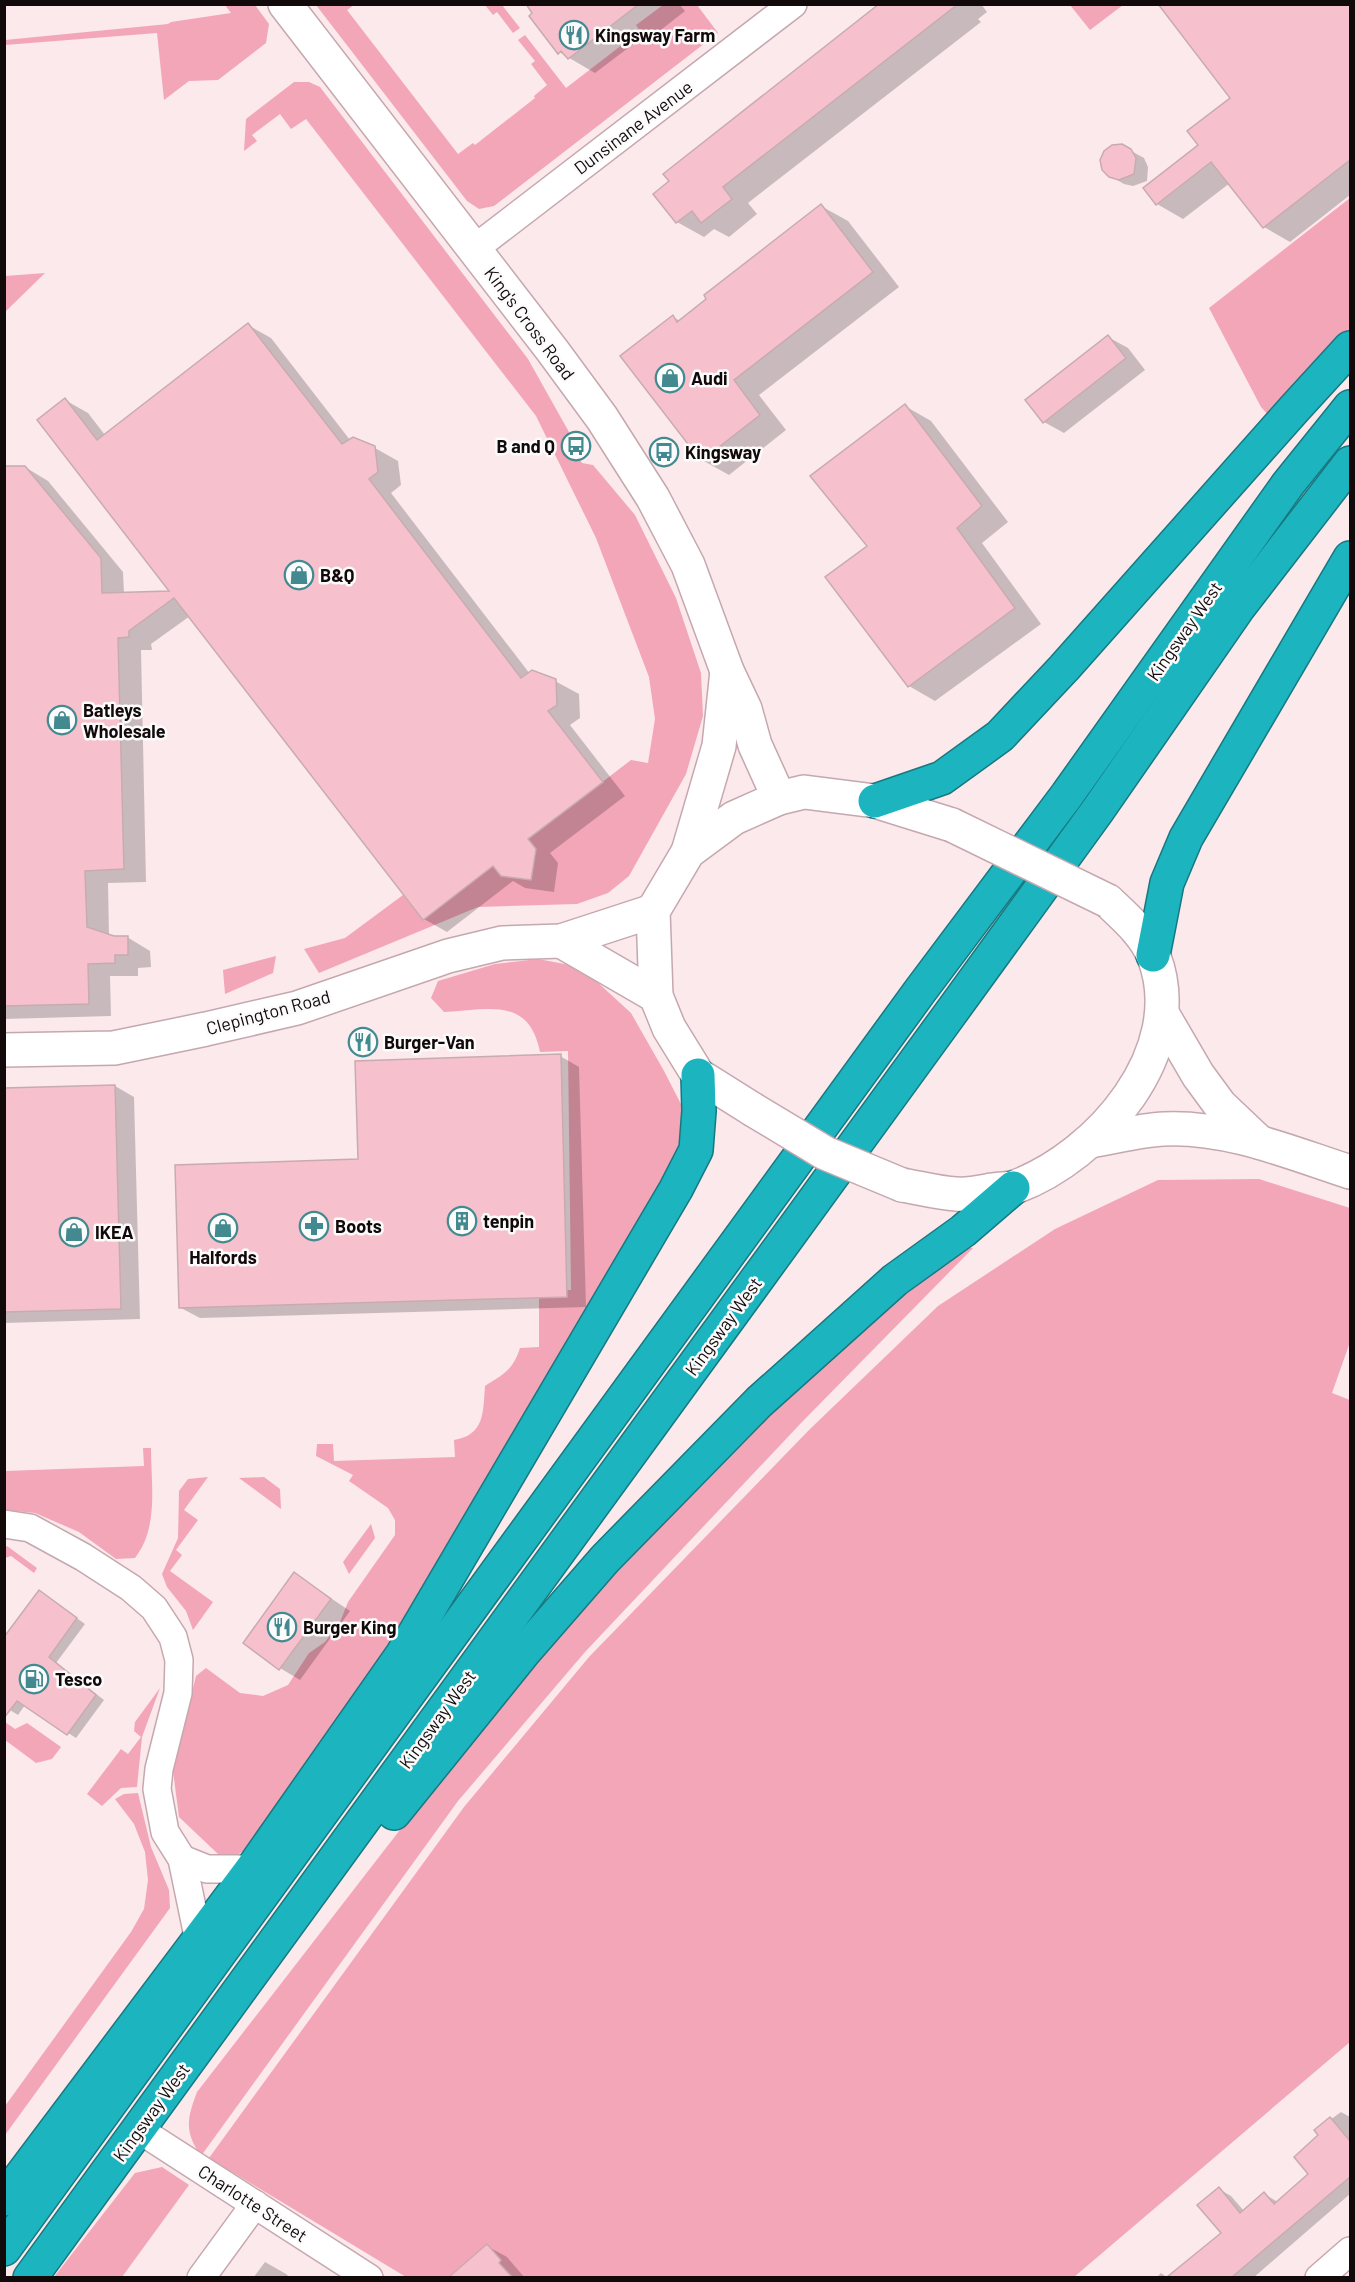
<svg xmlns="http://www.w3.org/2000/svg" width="1355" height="2282" font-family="Barlow,sans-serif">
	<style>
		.green { fill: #f3a6b8 }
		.shadow { fill: #0003 }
		.building { fill: #f6c1cd; stroke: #c8abb1; stroke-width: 1.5 }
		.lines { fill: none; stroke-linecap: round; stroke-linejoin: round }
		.street-casing { stroke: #c5a8af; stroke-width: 30 }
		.secondary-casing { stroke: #c5a8af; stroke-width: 36 }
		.highway-casing { stroke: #187880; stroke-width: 36 }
		.street { stroke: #fff; stroke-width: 27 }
		.secondary { stroke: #fff; stroke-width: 33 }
		.highway { stroke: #1bb4bf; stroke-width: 33 }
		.secondary-bridge-casing { stroke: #c5a8af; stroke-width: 36; stroke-linecap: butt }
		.secondary-bridge { stroke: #fff; stroke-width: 33 }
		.labels { text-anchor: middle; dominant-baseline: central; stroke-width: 5; stroke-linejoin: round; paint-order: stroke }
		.poi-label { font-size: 18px; font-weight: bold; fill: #12090b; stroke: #fbfbfb; text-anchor: start }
		.street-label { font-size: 18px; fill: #12090b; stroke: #fbfbfb }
	</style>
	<rect width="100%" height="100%" fill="#fbe9ec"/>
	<g class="green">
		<polygon points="225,5 255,5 269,24 266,43 218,80 189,81 164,100 157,33 5,45 5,40 168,24 171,22 231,13"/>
		<polygon points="316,5 354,5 347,10 458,154 473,143 475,145 535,98 534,96 547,85 531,64 535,61 518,40 525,35 566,88 640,31 636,25 663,5 697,5 718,33 494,206 479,209 467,201"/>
		<polygon points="485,5 502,5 520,28 513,33 497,12 493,15"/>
		<polygon points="1070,5 1123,5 1090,30"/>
		<polygon points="294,82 309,82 320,87 528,359 569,432 568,442 582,463 593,465 635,515 676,598 701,673 703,716 686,774 629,876 608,893 577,904 478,907 319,973 304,949 345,938 403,895 423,920 493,866 501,876 531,880 536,849 528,839 631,760 648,763 655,719 649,677 596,538 536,416 306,119 291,129 280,114 252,135 257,141 244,151 246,119"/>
		<polygon points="1350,198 1350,329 1271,418 1261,407 1209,308"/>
		<polygon points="45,273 5,312 5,276"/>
		<polygon points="276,956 273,973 225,994 223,970"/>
		<path d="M538,959L575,966L595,980L631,1013L664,1071L683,1108L685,1144L343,1727L260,1838L239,1854H218L179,1817L173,1771L196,1676L206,1668L240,1693L263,1696L288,1685L309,1653L325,1642L340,1622L348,1602L395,1535V1520L388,1508L349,1481L353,1475L316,1456L317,1444H333L334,1461L455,1457L454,1440C485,1435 483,1412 485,1386C504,1374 513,1370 520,1348L539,1347V1298L567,1297V1290H571L568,1051L540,1052C529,996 488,1010 444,1012L431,998L438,981L495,964Z"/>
		<polygon points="1259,1179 1350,1208 1350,1342 1332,1393 1350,1400 1350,2042 1074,2277 406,2277 209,2158 464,1807 589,1657 809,1430 938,1306 1055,1229 1158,1180"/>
		<path d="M965,1247L973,1248L802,1422L585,1652L458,1801L201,2156C184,2131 187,2119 197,2092L533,1658L648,1529L887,1302Z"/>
		<path d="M143,1448H151C151,1485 159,1527 135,1558L116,1559L79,1532L35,1513L5,1510V1471L144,1466Z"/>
		<polygon points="208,1477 184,1510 198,1520 176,1550 182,1555 170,1571 213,1602 193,1630 186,1611 167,1587 162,1574 178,1538 179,1491 188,1479"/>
		<polygon points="264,1477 280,1489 281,1509 239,1478"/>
		<polygon points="371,1524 375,1538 349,1574 343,1562"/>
		<polygon points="7,1546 37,1568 34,1573 11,1556 5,1558 5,1547"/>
		<polygon points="160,1688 142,1737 137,1787 121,1788 102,1806 87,1794 121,1749 128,1754 141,1737 134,1731 135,1722"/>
		<polygon points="5,1722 15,1729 27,1723 61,1747 52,1759 36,1763 5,1740"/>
		<polygon points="138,1793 151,1847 169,1890 170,1908 5,2135 5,2106 131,1932 144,1909 148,1880 145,1852 134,1824 115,1799 124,1794"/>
		<polygon points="162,2167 189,2185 122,2277 54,2277 135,2173"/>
	</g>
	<g class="shadow">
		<polygon points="528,4 679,4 685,11 657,33 652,30 595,73 559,52"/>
		<polygon points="882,4 981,4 987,12 978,19 981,22 748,203 757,214 729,237 714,229 704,237 677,222"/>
		<polygon points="1160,4 1350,4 1350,195 1290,242 1264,227 1230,183 1183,219 1157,204 1233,98"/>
		<polygon points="1122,146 1144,158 1148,167 1147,181 1133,186 1124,184 1110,176"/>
		<polygon points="821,206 848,221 899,287 759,395 786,430 729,475 702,460 673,317 680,321"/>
		<polygon points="248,325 271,338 350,440 375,448 398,461 401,485 391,493 530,674 555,681 579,694 580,718 570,725 625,796 550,853 558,863 554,892 525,888 513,881 447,932 424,919 190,616 151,644 152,650 141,650 146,882 108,883 109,936 127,937 150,951 151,967 138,968 138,976 110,976 111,1016 4,1019 4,468 25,467 48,481 123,572 124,594 172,593 65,400 88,413 105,435"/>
		<polygon points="1108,337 1128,348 1145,370 1064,433 1044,422"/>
		<polygon points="905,406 931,421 1008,522 982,543 1041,624 935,701 909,686 869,546"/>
		<polygon points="560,1056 579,1067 586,1307 200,1318 181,1308 359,1161"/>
		<polygon points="115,1086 134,1097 140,1319 4,1323 4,1090"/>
		<polygon points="295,1574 350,1611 300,1680 280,1668"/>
		<polygon points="47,1597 85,1624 56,1663 104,1700 76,1738 25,1705 18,1715 10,1710"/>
		<polygon points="1341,2112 1350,2117 1350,2194 1253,2278 1170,2278 1223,2233 1219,2189 1231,2196 1244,2211 1264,2194 1278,2202 1311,2175 1320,2135 1316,2130"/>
		<polygon points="487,2246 507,2257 525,2278 462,2278 457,2273"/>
		<polygon points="265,2262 286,2274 291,2278 253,2278"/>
		<polygon points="1161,2273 1168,2278 1156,2278"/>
	</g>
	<g class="building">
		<polygon points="526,4 639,4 568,59 561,51 558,54 529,16 532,13"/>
		<polygon points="879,4 958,4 723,187 732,199 701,223 692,211 676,223 653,194 669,181 663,174"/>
		<polygon points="1158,4 1350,4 1350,160 1263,228 1211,162 1156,205 1143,188 1198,145 1187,131 1230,98"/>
		<polygon points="1122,144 1131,149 1136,158 1134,174 1119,180 1109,177 1102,170 1100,160 1104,151 1112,145"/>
		<polygon points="821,204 873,272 734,380 760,415 701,461 620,356 673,315 677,322 706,299 704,295"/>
		<polygon points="248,323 342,444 353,437 375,446 378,472 369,479 521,678 532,670 556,679 557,705 548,711 603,782 528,839 536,849 531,880 501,876 493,866 423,920 174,598 129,631 129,637 118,638 124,869 85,871 87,927 114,936 128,936 128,955 115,955 115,963 88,964 89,1004 4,1006 4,466 25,466 101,558 102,593 169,591 37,420 65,398 97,440"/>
		<polygon points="1108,335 1126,358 1043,423 1025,400"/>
		<polygon points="905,404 982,506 957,528 1015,608 908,687 825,577 867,546 810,476"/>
		<polygon points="561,1054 567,1297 179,1308 175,1165 358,1159 355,1061"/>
		<polygon points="115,1085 121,1309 4,1312 4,1088"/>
		<polygon points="294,1572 331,1599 279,1670 243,1643"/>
		<polygon points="39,1590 77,1618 49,1657 96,1695 67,1735 17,1701 4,1718 4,1637"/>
		<polygon points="1330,2117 1350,2141 1350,2177 1232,2277 1167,2277 1221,2233 1197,2205 1219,2187 1240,2213 1264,2192 1274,2204 1308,2174 1294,2157 1318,2135 1314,2130"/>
		<polygon points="487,2244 501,2260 499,2263 512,2277 449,2277"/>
	</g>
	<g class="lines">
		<g class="street-casing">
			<g id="street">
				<polyline points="474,249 793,4"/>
				<polyline points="4,1524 30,1528 83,1557 131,1588 154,1608 173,1637 179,1660 178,1693 159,1769 157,1789 165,1832 182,1859 199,1941"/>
				<polyline points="182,1859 207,1869 252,1869"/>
				<polyline points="138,2129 369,2278"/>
				<polyline points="201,2278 255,2204"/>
				<polyline points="1319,2278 1350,2251"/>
			</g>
		</g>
		<g class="secondary-casing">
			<g id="secondary">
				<polyline points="285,4 552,350 602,418 653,498 688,565 727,671 745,709 755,745 779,798"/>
				<polyline points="688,852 719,746 727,671"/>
				<polyline points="561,941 656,996"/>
				<polyline points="1163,1015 1198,1075 1220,1105 1259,1142"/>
				<polyline points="4,1050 114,1048 206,1029 297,1008 448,956 502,943 561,941 653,911"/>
				<polyline points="752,1109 698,1075 669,1028 656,996 653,911 688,852 734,818 779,798 804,792 875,801 952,825"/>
				<path d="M1091,1141C1115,1137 1140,1130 1164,1129C1228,1126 1291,1153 1350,1172"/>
				<path d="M902,1185C920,1188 938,1193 956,1194C968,1195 981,1192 992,1190C999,1189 1008,1189 1015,1187C1099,1156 1190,1051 1154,957C1145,934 1125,917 1108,901"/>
			</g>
		</g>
		<g class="highway-casing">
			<g id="highway">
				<polyline points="875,801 942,778 1000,736 1064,668 1295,408 1350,348"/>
				<polyline points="1153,955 1167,883 1186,838 1350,558"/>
				<polyline points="394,1813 524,1652 605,1559 759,1402 895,1280 963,1231 1013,1188"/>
				<polyline points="4,2199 252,1869 402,1655 676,1189 696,1150 699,1111 698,1075"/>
				<polyline points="4,2249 920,991 1067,795 1288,484 1350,407"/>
				<polyline points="30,2278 950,1014 1098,810 1238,608 1350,463"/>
			</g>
		</g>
		<use href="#street" class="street"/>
		<use href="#secondary" class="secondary"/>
		<use href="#highway" class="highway"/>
		<g class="secondary-bridge-casing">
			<g id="secondary-bridge">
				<polyline points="952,825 1108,901"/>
				<polyline points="752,1109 825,1153 902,1185"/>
			</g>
		</g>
		<use href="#secondary-bridge" class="secondary-bridge"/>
	</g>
	<defs>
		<g id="restaurant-ring" transform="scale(1.5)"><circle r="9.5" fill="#fbfbfb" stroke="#428a90" stroke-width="1.5"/><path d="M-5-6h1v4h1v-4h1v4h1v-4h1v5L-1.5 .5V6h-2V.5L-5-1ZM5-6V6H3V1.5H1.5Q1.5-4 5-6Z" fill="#428a90"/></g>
		<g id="shop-ring" transform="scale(1.5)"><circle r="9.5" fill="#fbfbfb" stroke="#428a90" stroke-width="1.5"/><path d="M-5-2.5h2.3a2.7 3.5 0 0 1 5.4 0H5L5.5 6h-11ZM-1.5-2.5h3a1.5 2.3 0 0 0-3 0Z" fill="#428a90"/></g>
		<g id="bus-ring" transform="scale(1.5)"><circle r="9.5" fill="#fbfbfb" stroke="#428a90" stroke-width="1.5"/><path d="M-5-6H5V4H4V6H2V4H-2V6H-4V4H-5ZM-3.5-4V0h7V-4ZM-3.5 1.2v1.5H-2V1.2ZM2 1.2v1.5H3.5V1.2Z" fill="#428a90"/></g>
		<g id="building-ring" transform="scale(1.5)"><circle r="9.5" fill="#fbfbfb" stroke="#428a90" stroke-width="1.5"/><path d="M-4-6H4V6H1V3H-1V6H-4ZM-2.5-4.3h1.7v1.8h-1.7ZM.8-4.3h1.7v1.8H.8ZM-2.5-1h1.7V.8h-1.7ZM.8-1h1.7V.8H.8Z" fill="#428a90"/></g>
		<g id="pharmacy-ring" transform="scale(1.5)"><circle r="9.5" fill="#fbfbfb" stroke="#428a90" stroke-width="1.5"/><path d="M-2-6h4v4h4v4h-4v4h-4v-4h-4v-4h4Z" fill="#428a90"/></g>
		<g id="fuel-ring" transform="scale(1.5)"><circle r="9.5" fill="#fbfbfb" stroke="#428a90" stroke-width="1.5"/><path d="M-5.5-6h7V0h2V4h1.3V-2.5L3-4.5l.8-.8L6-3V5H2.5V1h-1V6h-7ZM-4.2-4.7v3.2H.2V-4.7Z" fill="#428a90"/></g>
	</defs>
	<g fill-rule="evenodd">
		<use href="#restaurant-ring" x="574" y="35"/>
		<use href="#shop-ring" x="670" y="378"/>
		<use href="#bus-ring" x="576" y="446"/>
		<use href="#bus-ring" x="664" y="452"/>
		<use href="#shop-ring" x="299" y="575"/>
		<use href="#shop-ring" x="62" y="720"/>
		<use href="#restaurant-ring" x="363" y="1042"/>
		<use href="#building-ring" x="462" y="1221"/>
		<use href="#pharmacy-ring" x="314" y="1226"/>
		<use href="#shop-ring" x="223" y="1228"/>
		<use href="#shop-ring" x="74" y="1232"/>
		<use href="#restaurant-ring" x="282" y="1627"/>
		<use href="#fuel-ring" x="34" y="1679"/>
	</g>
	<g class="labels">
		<g class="poi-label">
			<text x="595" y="35">Kingsway Farm</text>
			<text x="691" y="378">Audi</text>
			<text x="555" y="446" text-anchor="end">B and Q</text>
			<text x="685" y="452">Kingsway</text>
			<text x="320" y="575">B&amp;Q</text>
			<text x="83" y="710">Batleys<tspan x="83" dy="21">Wholesale</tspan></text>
			<text x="384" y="1042">Burger-Van</text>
			<text x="483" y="1221">tenpin</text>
			<text x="335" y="1226">Boots</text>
			<text x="95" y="1232">IKEA</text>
			<text x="223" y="1257" text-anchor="middle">Halfords</text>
			<text x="303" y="1627">Burger King</text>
			<text x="55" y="1679">Tesco</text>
		</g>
		<g class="street-label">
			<text transform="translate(633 127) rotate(-37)">Dunsinane Avenue</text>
			<text transform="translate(530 323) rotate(53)">King's Cross Road</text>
			<text transform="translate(1184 631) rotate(-55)">Kingsway West</text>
			<text transform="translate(268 1012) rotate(-15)">Clepington Road</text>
			<text transform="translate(723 1326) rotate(-54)">Kingsway West</text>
			<text transform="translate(437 1719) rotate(-54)">Kingsway West</text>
			<text transform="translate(151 2112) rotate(-54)">Kingsway West</text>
			<text transform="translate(253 2203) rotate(33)">Charlotte Street</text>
		</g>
	</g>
	<rect width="1355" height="2282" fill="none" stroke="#12090b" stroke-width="12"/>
</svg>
